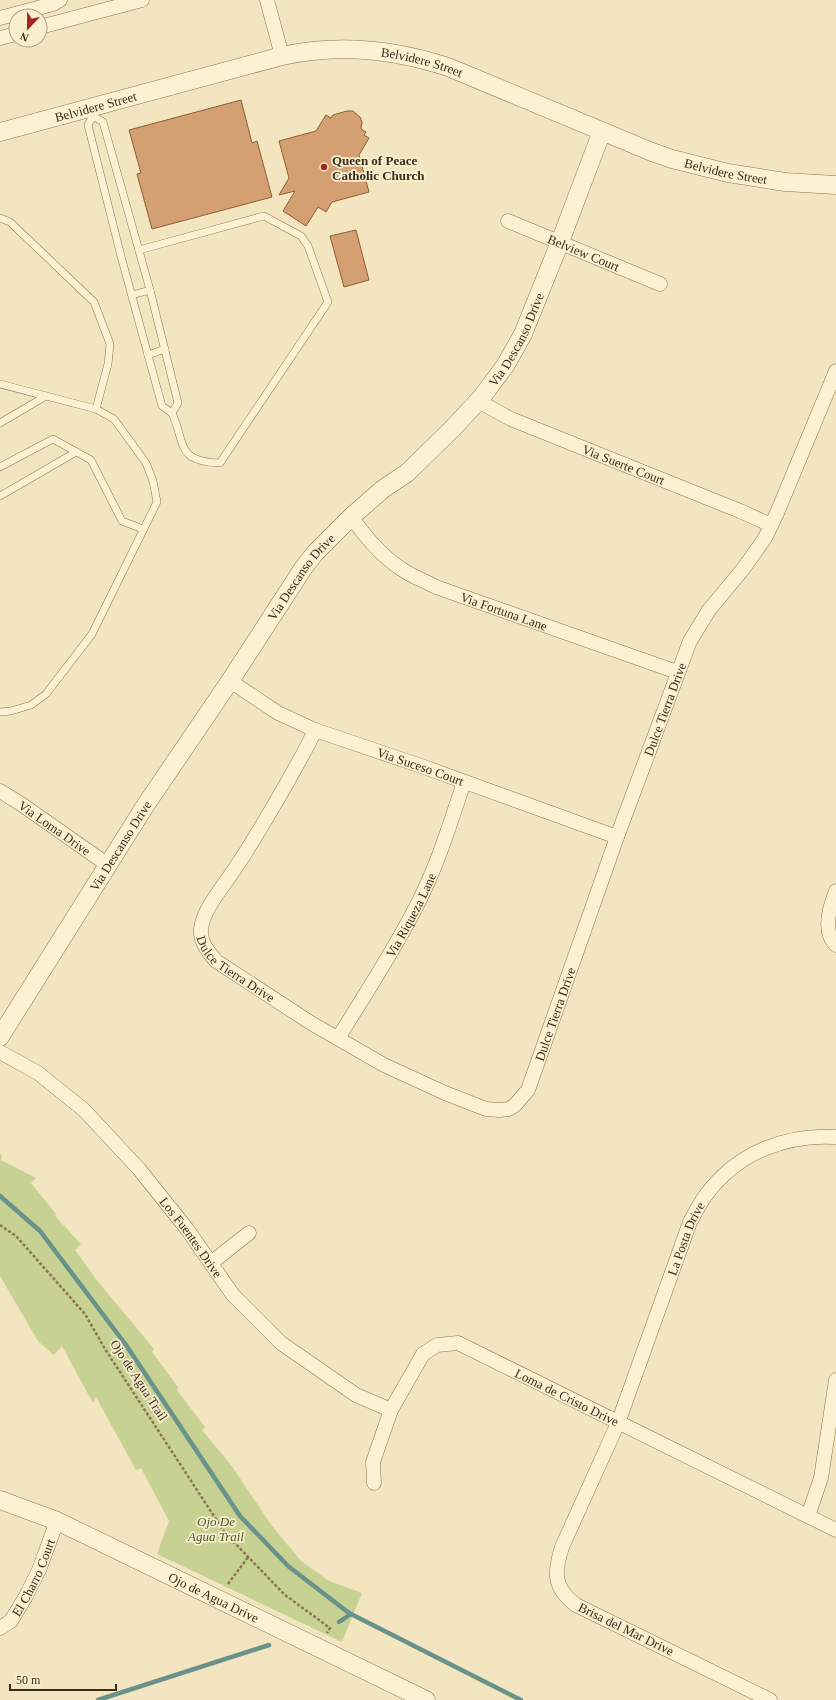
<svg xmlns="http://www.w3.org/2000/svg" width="836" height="1700" font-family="Georgia,serif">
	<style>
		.green { fill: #c6d192 }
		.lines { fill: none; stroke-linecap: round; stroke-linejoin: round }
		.stream { stroke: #69928a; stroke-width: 4.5 }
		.building { fill: #d49f71; stroke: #8e5f39 }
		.service-casing { stroke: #8c7555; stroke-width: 8 }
		.minor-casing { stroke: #8c7555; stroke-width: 15 }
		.tertiary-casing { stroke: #8c7555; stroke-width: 19 }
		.path { stroke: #8c7555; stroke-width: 2.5; stroke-dasharray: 3 2; stroke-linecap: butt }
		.service { stroke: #fcf2d3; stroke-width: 7 }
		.minor { stroke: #fcf2d3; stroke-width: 14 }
		.tertiary { stroke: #fcf2d3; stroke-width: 18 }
		.poi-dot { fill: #a12520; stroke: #f9efcf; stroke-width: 1.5 }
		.labels { text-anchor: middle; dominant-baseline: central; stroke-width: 3.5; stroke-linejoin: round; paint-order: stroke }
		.street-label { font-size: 13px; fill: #3a2c1b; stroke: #f9efcf }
		.poi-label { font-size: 13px; font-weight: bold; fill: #3a2c1b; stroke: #f9efcf; text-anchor: start }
		.park-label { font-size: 13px; font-style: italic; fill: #485920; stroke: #f9efcf }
	</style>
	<rect width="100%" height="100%" fill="#f2e5bf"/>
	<polygon class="green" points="0,1154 2,1155 1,1160 36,1178 31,1183 56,1214 55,1216 81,1244 75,1250 99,1283 154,1349 152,1352 178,1387 177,1390 205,1427 202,1430 231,1465 272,1526 301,1561 329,1581 362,1593 342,1642 157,1554 169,1521 141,1468 136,1470 96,1397 93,1403 62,1346 54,1355 38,1341 0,1276"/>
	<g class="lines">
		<g class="stream">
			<polyline points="0,1196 40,1231 126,1345 240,1516 288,1566 349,1613 521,1700"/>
			<polyline points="339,1622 351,1614"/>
			<polyline points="98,1700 269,1645"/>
		</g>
	</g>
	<g class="building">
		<polygon points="241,100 252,143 257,141 272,197 152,229 137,174 141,173 129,130"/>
		<polygon points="347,111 353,111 360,117 362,122 361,129 366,132 364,135 369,138 359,155 369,192 332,202 326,212 318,207 306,226 283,211 295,191 279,195 289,178 279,141 316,131 326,115 331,118 333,115"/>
		<polygon points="356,230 369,280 344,287 330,236"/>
	</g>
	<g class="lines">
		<g class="service-casing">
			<g id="service">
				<polyline points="91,113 93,116 103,122 150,290 178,403 172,413"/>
				<path d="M93,116L88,125L122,260L162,406L172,413C186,445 176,461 220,463L328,302L308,246L301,236L264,216L139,250"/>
				<polyline points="0,218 10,222 94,302 110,344 108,364 96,409 114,419 146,463 153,481 157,502 92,634 46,694 31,705 11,711 0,712"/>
				<polyline points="132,295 150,290"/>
				<polyline points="148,355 165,349"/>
				<polyline points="0,384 96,409"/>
				<polyline points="0,423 46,396"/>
				<polyline points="0,467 53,439 91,460 122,521 143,529"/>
				<polyline points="0,496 76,452"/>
			</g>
		</g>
		<g class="minor-casing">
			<g id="minor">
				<polyline points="267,0 282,56"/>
				<polyline points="0,18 53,4 60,0"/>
				<polyline points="40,27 142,0"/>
				<polyline points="0,38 16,34"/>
				<path id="s1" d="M508,221L660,284"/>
				<path id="s2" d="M478,401L511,419L740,511L771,525"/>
				<path id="s3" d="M351,517C366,537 382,557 403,570C413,577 425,581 436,587L677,672"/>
				<path id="s4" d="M230,681L278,713L315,730L424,767L617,837"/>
				<path id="s5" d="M315,730C308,747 297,764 288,781C272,809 256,837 238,864C227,882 203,908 201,929C200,943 208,951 216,961L311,1023L384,1065L445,1093L486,1109L499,1110L509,1109L515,1105L528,1090L617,837L690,641L709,610L743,569L765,538L777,513L836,371"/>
				<path id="s6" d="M0,791L21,804L108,865"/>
				<path d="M836,891C830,906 822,932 836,945"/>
				<path id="s7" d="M338,1038C365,995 393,952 416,907C437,867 450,824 464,782"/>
				<path id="s8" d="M0,1052L38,1073L84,1110L139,1169L187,1229L233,1295L281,1343L356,1395L391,1410"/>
				<polyline points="211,1263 249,1233"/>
				<path id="s9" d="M374,1483L373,1462L391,1410L423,1354L437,1345L458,1343L836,1530"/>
				<polyline points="808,1516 821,1478 836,1380"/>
				<path id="s10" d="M0,1628L11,1621L26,1596L39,1570L57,1521"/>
				<path id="s11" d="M770,1700L576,1605C553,1588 554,1572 562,1547L618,1423L690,1222C695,1213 700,1203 706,1195C737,1153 785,1134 836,1137"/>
			</g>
		</g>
		<g class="tertiary-casing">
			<g id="tertiary">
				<path id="s12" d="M0,132L282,56C339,43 393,49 448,67L652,152L672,159L728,173L785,182L836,185"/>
				<path id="s13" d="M0,1037L145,806L230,681L304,567L315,553L351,517L383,489L407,473L453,428L481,398L505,366L523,334L560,242L602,131"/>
				<path id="s14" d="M0,1500L57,1521L426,1700"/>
			</g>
		</g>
		<g class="path">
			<polyline points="0,1225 16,1236 85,1314 105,1349 225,1533 285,1595 330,1628 327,1633"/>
			<polyline points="228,1584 249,1556"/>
		</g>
		<use href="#service" class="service"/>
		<use href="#minor" class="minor"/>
		<use href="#tertiary" class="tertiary"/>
	</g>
	<circle class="poi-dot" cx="324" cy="167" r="4"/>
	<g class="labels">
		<g class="street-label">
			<text stroke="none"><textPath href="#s12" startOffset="434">Belvidere Street</textPath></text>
			<text stroke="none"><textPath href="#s12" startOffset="99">Belvidere Street</textPath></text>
			<text stroke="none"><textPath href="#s12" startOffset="758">Belvidere Street</textPath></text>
			<text stroke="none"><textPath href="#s1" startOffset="82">Belview Court</textPath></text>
			<text stroke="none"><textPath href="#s13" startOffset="874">Via Descanso Drive</textPath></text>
			<text stroke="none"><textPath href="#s2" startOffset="159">Via Suerte Court</textPath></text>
			<text stroke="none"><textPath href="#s13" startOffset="550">Via Descanso Drive</textPath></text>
			<text stroke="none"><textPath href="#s3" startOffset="184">Via Fortuna Lane</textPath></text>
			<text stroke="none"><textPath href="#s5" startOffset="1030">Dulce Tierra Drive</textPath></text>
			<text stroke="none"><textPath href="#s4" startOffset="210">Via Suceso Court</textPath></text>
			<text stroke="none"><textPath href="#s6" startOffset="66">Via Loma Drive</textPath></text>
			<text stroke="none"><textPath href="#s13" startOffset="226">Via Descanso Drive</textPath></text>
			<text stroke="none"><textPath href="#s7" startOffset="143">Via Riqueza Lane</textPath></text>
			<text stroke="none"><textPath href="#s5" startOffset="286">Dulce Tierra Drive</textPath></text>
			<text stroke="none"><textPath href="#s5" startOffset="706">Dulce Tierra Drive</textPath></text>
			<text stroke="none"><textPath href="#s8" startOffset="269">Los Fuentes Drive</textPath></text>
			<text stroke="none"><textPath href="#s11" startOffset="614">La Posta Drive</textPath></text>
			<text transform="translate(139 1380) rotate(57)">Ojo de Agua Trail</text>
			<text stroke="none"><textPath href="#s9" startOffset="300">Loma de Cristo Drive</textPath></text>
			<text stroke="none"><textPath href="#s10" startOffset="62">El Charro Court</textPath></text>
			<text stroke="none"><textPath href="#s14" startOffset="235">Ojo de Agua Drive</textPath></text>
			<text transform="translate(626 1629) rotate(26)">Brisa del Mar Drive</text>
		</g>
		<g class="poi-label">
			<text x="332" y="160">Queen of Peace<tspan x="332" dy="15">Catholic Church</tspan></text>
		</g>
		<g class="park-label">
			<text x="216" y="1521">Ojo De<tspan x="216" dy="15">Agua Trail</tspan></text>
		</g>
	</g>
	<g transform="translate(28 28) rotate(202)"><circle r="19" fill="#f9efcf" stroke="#ada187"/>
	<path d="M0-3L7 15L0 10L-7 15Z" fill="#a12520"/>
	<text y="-6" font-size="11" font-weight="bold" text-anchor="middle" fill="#3a2c1b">N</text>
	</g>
	<path d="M10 1684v6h106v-6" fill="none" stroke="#3a2c1b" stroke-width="2"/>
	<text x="16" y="1684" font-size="12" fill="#3a2c1b" stroke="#f9efcf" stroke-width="3" paint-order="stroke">50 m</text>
</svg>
